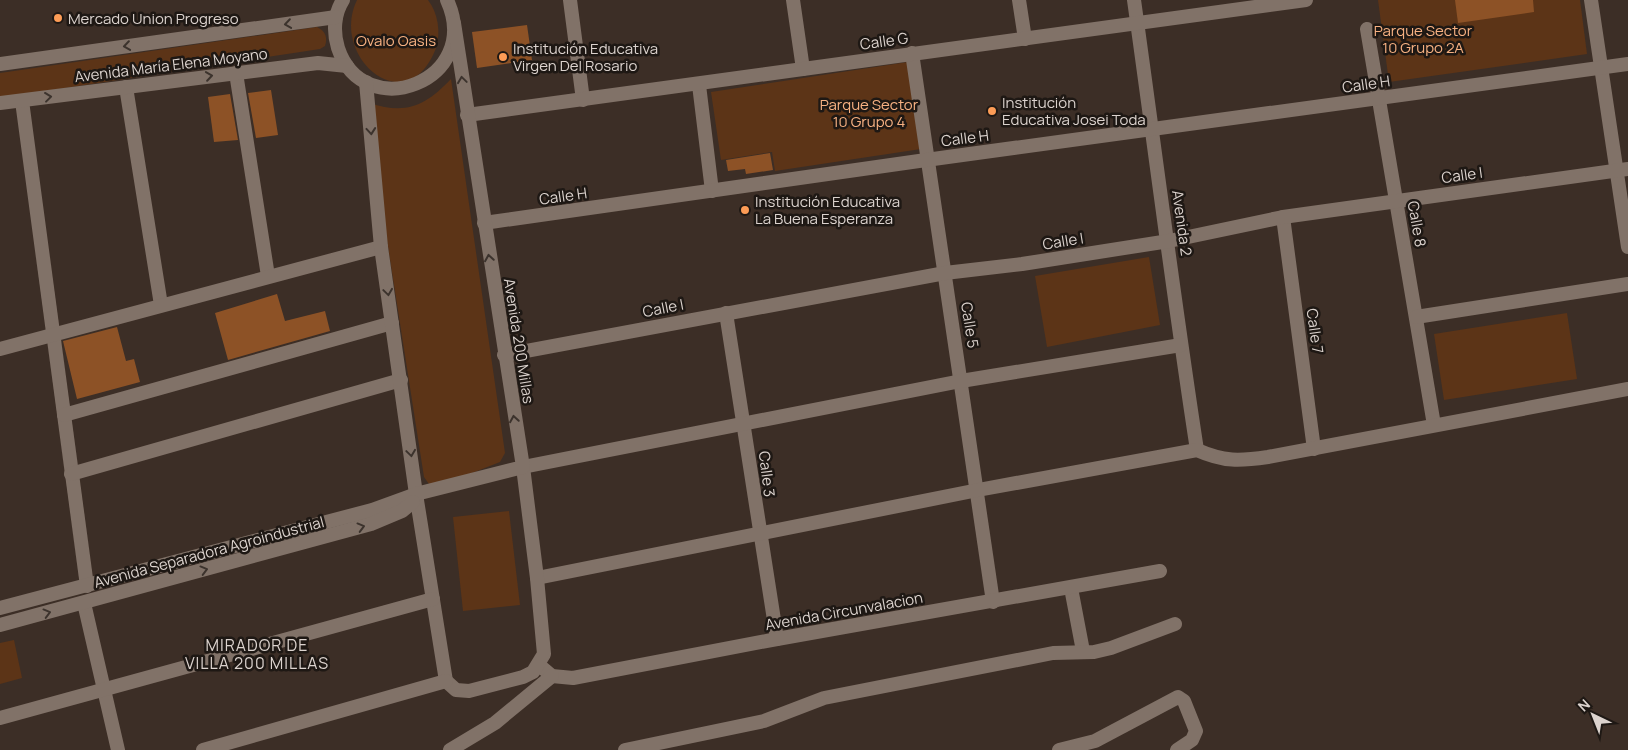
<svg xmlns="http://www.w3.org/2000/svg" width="1628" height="750" font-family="Manrope,sans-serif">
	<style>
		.green { fill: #5c3417 }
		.building { fill: #8d5226 }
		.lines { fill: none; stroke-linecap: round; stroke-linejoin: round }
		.minor { stroke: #817268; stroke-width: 14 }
		.tertiary { stroke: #817268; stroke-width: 14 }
		.oneway { stroke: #3c332d }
		.poi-dot { fill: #fd9c56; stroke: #1e1814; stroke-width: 2 }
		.labels { text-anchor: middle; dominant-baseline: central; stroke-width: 5; stroke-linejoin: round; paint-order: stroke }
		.poi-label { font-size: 15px; fill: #dcd3ce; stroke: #1e1814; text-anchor: start }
		.park-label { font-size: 15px; fill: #f7b182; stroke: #1e1814 }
		.street-label { font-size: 15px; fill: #dcd3ce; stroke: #1e1814 }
		.neighbourhood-label { font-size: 16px; letter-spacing: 1px; fill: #dcd3ce; stroke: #1e1814 }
	</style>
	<rect width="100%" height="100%" fill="#3c2e26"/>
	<g class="green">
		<path d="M357,0H428C438,13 441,32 436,48C407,124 329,57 357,0Z"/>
		<polygon points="1378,0 1580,0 1587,54 1389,82"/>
		<path d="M317,27C325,31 328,37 325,46L320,49L0,98V73Z"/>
		<polygon points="908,62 921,149 775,171 772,152 721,160 711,92"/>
		<path d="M451,79L505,453L500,462L439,486L429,484L424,477L387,240L369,103C407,115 425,106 451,79Z"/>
		<polygon points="1149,257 1160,325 1047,347 1035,276"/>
		<polygon points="1567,313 1577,379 1444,400 1434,334"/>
		<polygon points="509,511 520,605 463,611 453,517"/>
		<polygon points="14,640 22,678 0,684 0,643"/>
	</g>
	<g class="building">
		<polygon points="1455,0 1533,0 1534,12 1458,23"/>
		<polygon points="527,25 532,60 477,68 472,32"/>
		<polygon points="271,90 278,135 256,138 248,93"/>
		<polygon points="230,94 238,140 214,142 208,97"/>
		<polygon points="770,153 773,170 746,174 745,169 728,171 726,160"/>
		<polygon points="277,294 285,321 325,311 330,331 228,360 215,313"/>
		<polygon points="117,327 126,361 134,359 140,382 77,399 63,341"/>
	</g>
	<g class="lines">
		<g class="minor">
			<polyline points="570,0 583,100"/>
			<polyline points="793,0 803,69"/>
			<polyline points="1019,0 1025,39"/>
			<path d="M1134,0C1155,150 1174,301 1197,450"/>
			<polyline points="1591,0 1628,247"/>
			<polyline points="1367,29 1434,425"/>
			<polyline points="912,53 993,602"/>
			<polyline points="236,73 268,276"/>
			<polyline points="699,85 712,191"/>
			<polyline points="126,87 161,305"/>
			<polyline points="22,101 87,586"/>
			<polyline points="467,115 1306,0"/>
			<polyline points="1283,217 1314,449"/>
			<polyline points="484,223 926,160 1628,64"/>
			<polyline points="726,313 777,639"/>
			<polyline points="1416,317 1628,284"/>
			<polyline points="0,349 381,247"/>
			<polyline points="504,355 945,273 1022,264 1169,241 1283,217 1628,169"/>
			<polyline points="64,415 392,323"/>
			<polyline points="71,474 401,380"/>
			<polyline points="416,494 446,681"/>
			<path d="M537,578L978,490L1197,450C1224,462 1240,461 1268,457L1628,389"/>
			<polyline points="1071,588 1083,651"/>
			<polyline points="84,603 118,750"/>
			<polyline points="539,665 552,676 573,678 777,639 1160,571"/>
			<polyline points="446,681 456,690 469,691 523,677 533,672 544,654 537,578 523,467 961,381 1181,345"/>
			<polyline points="0,718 433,599"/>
			<polyline points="203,750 446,681"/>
			<polyline points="450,750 495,723 552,676"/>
			<polyline points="625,750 764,721 824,698 1053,653 1094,652 1111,648 1175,624"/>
			<polyline points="1059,750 1095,741 1178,697 1184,701 1196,731 1192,740 1177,750"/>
		</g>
		<g class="tertiary">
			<path d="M343,0C334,14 333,32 338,48C364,126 484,81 447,0"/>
			<polyline points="0,64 336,17"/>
			<polyline points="366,82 381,247 416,494"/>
			<polyline points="0,103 318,63 347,66"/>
			<polyline points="0,608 372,510 416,494 523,467 454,23"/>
			<polyline points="0,625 371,524 402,511 413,502"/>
		</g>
	</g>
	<defs><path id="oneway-chevron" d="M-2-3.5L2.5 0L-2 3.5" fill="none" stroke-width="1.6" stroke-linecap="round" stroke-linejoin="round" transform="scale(1.25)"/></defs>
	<g class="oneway">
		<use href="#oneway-chevron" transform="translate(288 24) rotate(172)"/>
		<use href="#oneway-chevron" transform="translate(127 46) rotate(172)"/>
		<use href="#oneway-chevron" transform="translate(209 76) rotate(-8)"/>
		<use href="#oneway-chevron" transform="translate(462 80) rotate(-98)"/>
		<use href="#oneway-chevron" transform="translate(48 97) rotate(-7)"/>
		<use href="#oneway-chevron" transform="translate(371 131) rotate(85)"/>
		<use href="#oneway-chevron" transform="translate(489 258) rotate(-99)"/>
		<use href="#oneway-chevron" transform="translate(388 292) rotate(82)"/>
		<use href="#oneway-chevron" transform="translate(514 419) rotate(-99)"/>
		<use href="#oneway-chevron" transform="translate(411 453) rotate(82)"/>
		<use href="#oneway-chevron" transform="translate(361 527) rotate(-15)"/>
		<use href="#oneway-chevron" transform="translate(204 570) rotate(-15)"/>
		<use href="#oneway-chevron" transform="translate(47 613) rotate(-15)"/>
	</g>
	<g class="poi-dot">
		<circle cx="58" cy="18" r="5"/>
		<circle cx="503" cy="57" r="5"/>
		<circle cx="992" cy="111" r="5"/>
		<circle cx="745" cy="210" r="5"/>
	</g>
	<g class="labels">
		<g class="poi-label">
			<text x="68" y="18">Mercado Union Progreso</text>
			<text x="513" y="48">Institución Educativa<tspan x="513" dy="17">Virgen Del Rosario</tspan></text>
			<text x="1002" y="102">Institución<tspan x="1002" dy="17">Educativa Josei Toda</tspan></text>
			<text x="755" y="201">Institución Educativa<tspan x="755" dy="17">La Buena Esperanza</tspan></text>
		</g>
		<g class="park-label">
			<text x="1423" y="30">Parque Sector<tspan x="1423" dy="17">10 Grupo 2A</tspan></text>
			<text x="396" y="40">Ovalo Oasis</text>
			<text x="869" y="104">Parque Sector<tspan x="869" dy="17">10 Grupo 4</tspan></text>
		</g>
		<g class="street-label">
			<text transform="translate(884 41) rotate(-8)">Calle G</text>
			<text transform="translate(171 65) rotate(-7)">Avenida María Elena Moyano</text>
			<text transform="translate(1366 84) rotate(-8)">Calle H</text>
			<text transform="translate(965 138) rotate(-7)">Calle H</text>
			<text transform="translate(1462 175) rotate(-8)">Calle I</text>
			<text transform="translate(563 196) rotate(-8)">Calle H</text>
			<text transform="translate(1182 223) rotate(82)">Avenida 2</text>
			<text transform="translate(1417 224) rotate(80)">Calle 8</text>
			<text transform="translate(1063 241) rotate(-9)">Calle I</text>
			<text transform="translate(663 308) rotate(-11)">Calle I</text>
			<text transform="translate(970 325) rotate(81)">Calle 5</text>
			<text transform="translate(1315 331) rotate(82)">Calle 7</text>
			<text transform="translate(519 341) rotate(81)">Avenida 200 Millas</text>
			<text transform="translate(767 474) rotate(83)">Calle 3</text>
			<text transform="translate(209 552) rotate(-15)">Avenida Separadora Agroindustrial</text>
			<text transform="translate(844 611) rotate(-10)">Avenida Circunvalacion</text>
		</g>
		<g class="neighbourhood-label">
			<text x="257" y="645">MIRADOR DE<tspan x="257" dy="18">VILLA 200 MILLAS</tspan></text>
		</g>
	</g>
	<g transform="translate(1593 715) rotate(317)" stroke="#1e1814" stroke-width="4" paint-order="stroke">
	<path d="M0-4L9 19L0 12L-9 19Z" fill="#dcd3ce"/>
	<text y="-8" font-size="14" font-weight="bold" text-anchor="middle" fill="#dcd3ce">N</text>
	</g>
</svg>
